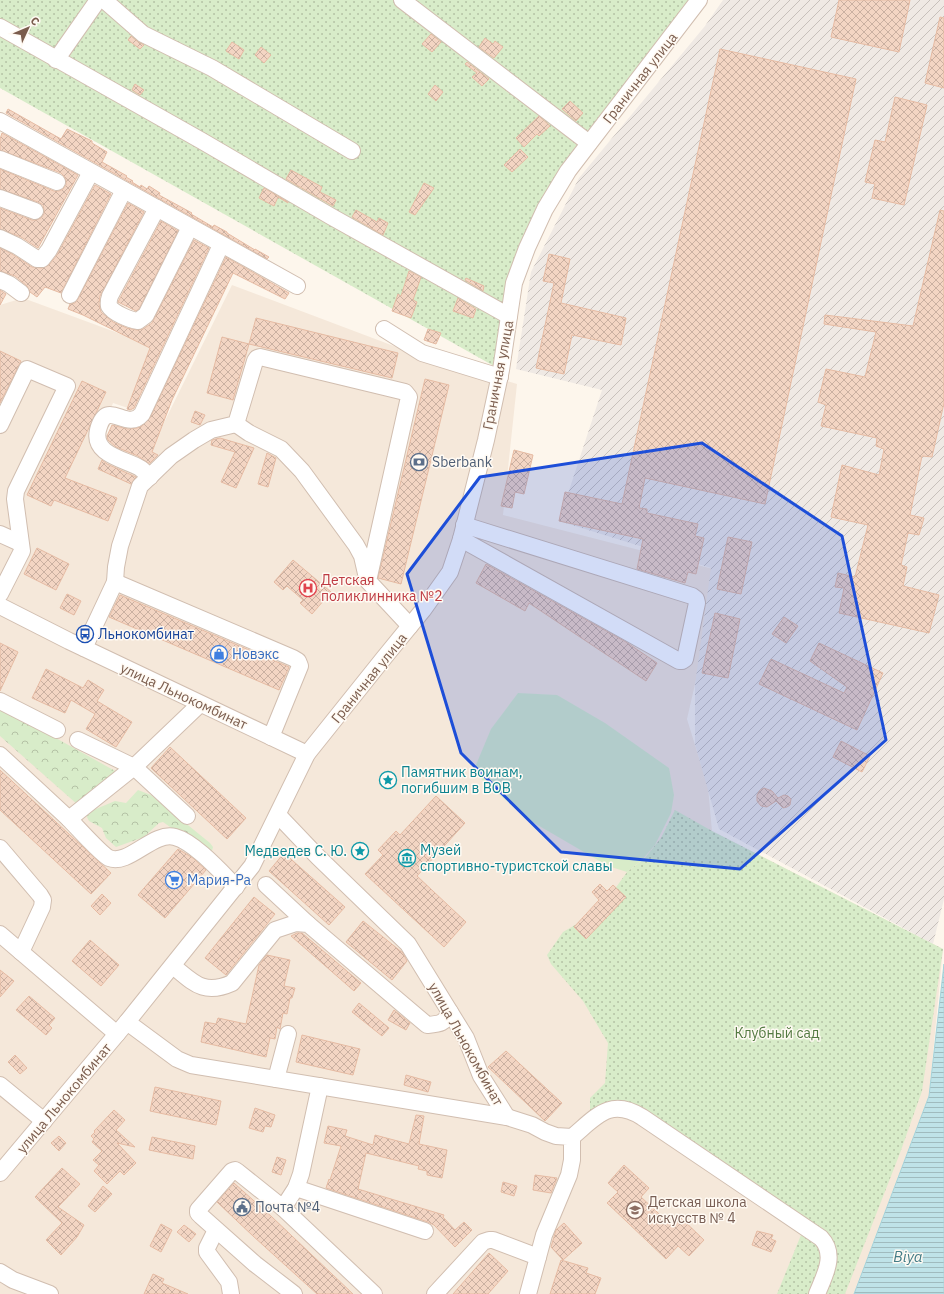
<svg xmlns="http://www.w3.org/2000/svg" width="944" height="1294" font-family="'IBM Plex Sans',sans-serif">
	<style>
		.residential { fill: #f5e8da }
		.industrial { fill: url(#industrial-furrows) }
		.grass { fill: #d8ecc9 }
		.forest { fill: url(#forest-crowns) }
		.park { fill: url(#park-dots) }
		.water { fill: url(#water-rules); stroke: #a5d3da }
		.building { fill: url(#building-cross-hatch); stroke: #e6bba3 }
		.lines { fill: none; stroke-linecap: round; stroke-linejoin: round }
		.minor-casing { stroke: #d1beb0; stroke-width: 18 }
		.minor { stroke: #fff; stroke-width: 16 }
		.marked { fill: #1d4ed8; fill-opacity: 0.2; stroke: #1d4ed8; stroke-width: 3; stroke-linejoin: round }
		.labels { text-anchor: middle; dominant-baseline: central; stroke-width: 3; stroke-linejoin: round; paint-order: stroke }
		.street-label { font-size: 14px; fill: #7a5c4d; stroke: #fffaf3 }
		.service-label { font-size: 14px; fill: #4e5e75; stroke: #fffaf3; text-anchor: start }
		.health-label { font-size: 14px; fill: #be3a42; stroke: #fffaf3; text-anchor: start }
		.transit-label { font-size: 14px; fill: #164399; stroke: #fffaf3; text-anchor: start }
		.shop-label { font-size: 14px; fill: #366cbe; stroke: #fffaf3; text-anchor: start }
		.culture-label { font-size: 14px; fill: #0d838f; stroke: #fffaf3; text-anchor: start }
		.park-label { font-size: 14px; fill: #537a41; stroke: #fffaf3 }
		.education-label { font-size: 14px; fill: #785e54; stroke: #fffaf3; text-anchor: start }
		.water-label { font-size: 15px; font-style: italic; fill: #437c86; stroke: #fffaf3 }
	</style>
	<defs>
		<pattern id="industrial-furrows" width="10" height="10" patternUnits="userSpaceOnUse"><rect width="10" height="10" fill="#efe9e4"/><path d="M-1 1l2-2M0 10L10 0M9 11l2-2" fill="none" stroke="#c7c0bb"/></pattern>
		<pattern id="forest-crowns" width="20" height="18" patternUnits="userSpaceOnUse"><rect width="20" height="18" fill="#d8ecc9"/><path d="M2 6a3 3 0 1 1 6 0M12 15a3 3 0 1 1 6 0" fill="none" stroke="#b4c2a5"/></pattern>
		<pattern id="park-dots" width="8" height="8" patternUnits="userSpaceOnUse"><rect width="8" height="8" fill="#d8ecc9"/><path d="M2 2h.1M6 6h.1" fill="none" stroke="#b4c2a5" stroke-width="1.8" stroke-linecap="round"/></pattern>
		<pattern id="water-rules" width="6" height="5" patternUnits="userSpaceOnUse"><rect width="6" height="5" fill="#bfe3e8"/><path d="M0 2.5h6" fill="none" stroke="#a0bbbe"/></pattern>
		<pattern id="building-cross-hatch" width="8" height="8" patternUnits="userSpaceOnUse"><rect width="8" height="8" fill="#f3d5c3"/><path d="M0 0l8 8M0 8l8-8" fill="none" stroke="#cab0a1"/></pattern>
	</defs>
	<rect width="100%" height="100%" fill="#fdf6ec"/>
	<polygon class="residential" points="232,285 415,354 517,384 503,515 721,571 687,719 708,787 712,831 943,949 929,1096 854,1294 0,1294 0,305 23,298 156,347 134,410 113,403 101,433 148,455"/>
	<polygon class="industrial" points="723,0 944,0 944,899 933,944 719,829 695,744 695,685 711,568 559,521 602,390 516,369 531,272 579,178 705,26"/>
	<polygon class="grass" points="518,693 557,695 605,723 669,768 674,795 671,813 655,845 641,861 627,872 608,866 529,820 473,772 491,729"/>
	<g class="forest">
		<polygon points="0,707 117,772 78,805 0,736"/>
		<polygon points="138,790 151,795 210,843 213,847 212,851 207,853 163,822 159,823 144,837 116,847 106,838 102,828 89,821 86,815 91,811 115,801 126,803"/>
	</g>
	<g class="park">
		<polygon points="0,0 699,0 568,171 527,248 501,370 0,88"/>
		<polygon points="675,810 712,831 943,949 922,1091 900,1153 845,1294 777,1294 801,1235 630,1115 602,1116 590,1110 590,1098 605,1083 608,1043 583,1001 551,964 547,955 563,932 599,911 627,872 644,859 661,838"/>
	</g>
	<polygon class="water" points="944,964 944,1294 854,1294 929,1096"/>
	<g class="building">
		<polygon points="839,0 910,0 899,52 831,37"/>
		<polygon points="940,17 944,18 944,88 925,83"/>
		<polygon points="431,34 441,42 432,52 422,44"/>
		<polygon points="131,36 137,41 144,45 140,49 128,40"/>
		<polygon points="485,38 493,44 495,41 503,47 494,58 479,47"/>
		<polygon points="232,42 244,50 239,59 226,51"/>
		<polygon points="261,47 271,55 264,63 255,55"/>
		<polygon points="720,49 856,79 765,504 645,478 639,508 647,509 647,513 698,524 695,536 704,538 696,574 688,572 685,583 637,569 643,539 559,521 565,492 622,504"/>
		<polygon points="467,62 489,79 482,86 472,77 477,73 465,64"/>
		<polygon points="135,84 144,90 140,95 132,90"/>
		<polygon points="435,85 443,92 436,101 428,94"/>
		<polygon points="895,97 927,105 904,205 872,198 875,184 865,182 875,140 885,142"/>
		<polygon points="570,101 583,113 576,121 562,109"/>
		<polygon points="8,109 61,139 67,129 92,141 92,143 107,152 102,162 127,176 126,177 133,181 132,182 140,187 141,185 147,189 149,186 160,193 159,195 192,213 191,214 213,227 214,225 227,232 227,233 255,250 255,249 269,257 267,259 6,113"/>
		<polygon points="539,116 550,126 539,136 537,134 524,147 516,138"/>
		<polygon points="2,133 78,175 38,248 21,237 0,229 0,208 32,220 36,220 41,218 44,214 44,210 43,205 38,202 0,189 0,169 54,191 59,191 63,189 66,185 66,180 64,176 61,173 0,150 0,139"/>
		<polygon points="520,149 528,157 512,172 504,165"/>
		<polygon points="291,170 322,187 320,192 336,200 333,206 286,179"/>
		<polygon points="424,183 434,188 415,215 409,212"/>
		<polygon points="95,185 111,194 61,293 45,287 37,297 30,292 27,286 15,276 0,271 0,248 12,254 32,267 42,268 49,265 57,255"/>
		<polygon points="264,188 288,202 288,203 278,197 274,206 259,198"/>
		<polygon points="128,203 144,212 100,296 99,304 101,312 113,322 127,328 137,330 143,329 152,323 194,240 209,248 134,408 130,410 127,409 150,348 83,315 68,309 70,304 75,303 78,299"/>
		<polygon points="356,210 377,222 379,218 388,223 383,235 352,217"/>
		<polygon points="940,210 944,211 944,403 932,457 922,456 910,515 924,518 919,535 908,533 901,565 907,567 903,586 939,595 929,633 839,613 844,588 835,587 838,573 855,577 868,525 831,517 842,465 879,475 884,449 876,446 877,438 821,426 826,405 818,402 826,369 865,377 876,332 824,324 825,315 913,326"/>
		<polygon points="161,221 178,231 139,309 136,311 118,302 119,300"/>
		<polygon points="549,254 570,259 561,303 626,318 621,345 572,335 564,374 536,368 554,283 543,281"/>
		<polygon points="226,257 289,293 285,299 233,273 172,400 152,452 158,455 150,463 148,463 138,456 116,447 108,440 107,436 112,425 128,429 137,428 142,426 150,418"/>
		<polygon points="409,271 421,277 413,300 417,302 411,318 392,311 398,294 401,296"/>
		<polygon points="466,278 484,286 483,291 465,280"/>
		<polygon points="0,290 6,294 0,305"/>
		<polygon points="458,298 476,309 473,318 453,311"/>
		<polygon points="256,318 398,353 392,378 249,344"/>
		<polygon points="428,329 441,333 436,344 424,340"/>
		<polygon points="222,337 249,344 233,400 207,393"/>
		<polygon points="0,351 21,361 0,403"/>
		<polygon points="425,379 449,385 401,584 378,578"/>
		<polygon points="82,381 106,392 65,478 117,498 108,521 54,500 51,506 27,495"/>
		<polygon points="195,411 205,415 200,425 191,422"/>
		<polygon points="220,438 254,448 236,488 221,482 235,452 211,445 212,440"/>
		<polygon points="514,450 533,455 524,494 515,492 512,508 501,506"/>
		<polygon points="267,453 276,458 268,487 258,484"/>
		<polygon points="102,460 107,464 136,477 131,484 98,469"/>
		<polygon points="728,537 752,542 741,594 717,589"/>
		<polygon points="37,548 69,564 56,590 24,574"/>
		<polygon points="293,560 331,592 312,614 300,603 303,600 287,586 283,590 274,582"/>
		<polygon points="486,564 626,642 657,663 646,681 529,603 525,611 476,583"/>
		<polygon points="67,594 81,601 74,615 60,608"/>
		<polygon points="120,595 289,667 279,690 109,617"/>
		<polygon points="715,613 740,619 728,678 702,673"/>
		<polygon points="784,617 798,626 786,643 772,634"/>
		<polygon points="0,643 18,652 0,691"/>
		<polygon points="819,643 883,673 857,730 759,684 771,659 844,693 847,687 810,661"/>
		<polygon points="46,669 83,688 88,680 104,690 97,701 132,722 116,747 86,729 95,714 71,700 65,713 32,698"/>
		<polygon points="841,741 870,756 862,772 833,757"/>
		<polygon points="170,747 246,818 227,839 151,768"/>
		<polygon points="0,770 111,873 91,894 0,810"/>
		<polygon points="764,788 772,791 778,798 784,795 788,796 791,799 790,805 787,807 783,808 776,801 767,807 761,806 757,801 757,795 760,790"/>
		<polygon points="436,796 465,823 417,876 466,922 444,947 365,874 383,855 378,850 396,831 400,835"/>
		<polygon points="178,849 193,858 206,870 165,918 138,895"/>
		<polygon points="284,853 345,907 329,925 269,871"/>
		<polygon points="600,884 607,891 613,885 626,897 586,939 574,927 599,900 592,892"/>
		<polygon points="102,894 111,903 100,915 91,906"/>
		<polygon points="254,897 275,914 226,975 205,958"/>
		<polygon points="363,921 403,953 407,961 392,980 346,942"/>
		<polygon points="297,933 302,933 361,983 354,991 291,936"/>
		<polygon points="90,940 119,965 101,986 72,961"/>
		<polygon points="267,955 290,960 284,986 295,988 292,998 290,998 287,1014 283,1013 280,1029 277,1027 275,1039 270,1038 266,1057 201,1042 205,1022 216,1024 218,1018 246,1024 259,965"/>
		<polygon points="0,970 14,981 0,997"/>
		<polygon points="29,996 55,1018 49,1025 52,1028 46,1035 16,1010"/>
		<polygon points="359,1003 389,1028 382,1036 352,1012"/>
		<polygon points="394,1010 410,1023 406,1030 388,1020"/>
		<polygon points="302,1035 360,1049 353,1075 296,1062"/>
		<polygon points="506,1051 562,1103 545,1121 488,1067"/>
		<polygon points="15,1055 27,1068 20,1074 8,1062"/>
		<polygon points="406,1075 431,1082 428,1092 404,1085"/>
		<polygon points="155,1087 221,1101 216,1125 150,1111"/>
		<polygon points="255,1108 275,1115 271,1127 265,1126 263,1132 249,1128"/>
		<polygon points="114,1110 125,1120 116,1130 135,1147 117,1143 136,1163 124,1175 120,1171 107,1184 94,1171 99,1165 93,1160 102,1151 92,1142 94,1139 91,1136 95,1132 94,1131"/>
		<polygon points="416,1115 424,1116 419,1144 447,1150 442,1178 427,1175 427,1171 418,1169 419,1166 366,1153 358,1189 444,1215 443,1217 455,1230 464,1222 472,1230 455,1247 434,1225 428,1222 326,1188 329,1179 330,1180 341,1146 324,1143 328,1126 347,1130 345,1136 373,1145 375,1135 409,1144"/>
		<polygon points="59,1136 66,1143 59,1151 51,1143"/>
		<polygon points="152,1137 195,1146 193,1159 149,1150"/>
		<polygon points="277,1157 286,1160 281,1175 272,1172"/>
		<polygon points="624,1165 649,1188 641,1197 672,1226 680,1217 704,1240 689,1256 678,1246 666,1259 607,1203 618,1192 608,1183"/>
		<polygon points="62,1168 80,1184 58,1207 84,1225 77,1237 61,1255 46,1240 62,1223 35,1197"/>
		<polygon points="535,1175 557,1178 551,1193 533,1190"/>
		<polygon points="503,1182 517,1186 514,1196 501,1192"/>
		<polygon points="234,1183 272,1217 353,1294 317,1294 253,1236 217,1202"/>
		<polygon points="103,1186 112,1194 95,1212 88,1206"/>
		<polygon points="564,1223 582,1243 563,1260 551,1247 556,1230"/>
		<polygon points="161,1224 172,1230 161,1252 150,1246"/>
		<polygon points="184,1225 196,1234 189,1242 177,1232"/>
		<polygon points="757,1231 773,1235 771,1239 776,1241 771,1252 752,1245"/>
		<polygon points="489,1253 508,1271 488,1294 453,1294"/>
		<polygon points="561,1260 588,1268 586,1273 601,1278 595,1294 550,1294"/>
		<polygon points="153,1274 164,1279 162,1283 188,1294 144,1294"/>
	</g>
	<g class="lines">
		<g class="minor-casing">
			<g id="minor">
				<polyline points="104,0 143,34 212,68 352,151"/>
				<polyline points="402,0 589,143"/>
				<polyline points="0,27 202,141 332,217 509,316"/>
				<polyline points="56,60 98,0"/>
				<polyline points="0,121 297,286"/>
				<polyline points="0,159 57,182"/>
				<polyline points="0,198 35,211"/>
				<path d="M157,208L110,296C109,299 108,302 109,306C113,313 130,320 138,321L146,315L190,227"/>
				<polyline points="0,238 17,246 37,259 42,259 49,250 91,172"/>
				<polyline points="0,280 9,284 21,293"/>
				<polyline points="70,295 124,190"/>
				<polyline points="384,329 422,353 500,377"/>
				<polyline points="236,424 249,433 281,449 302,471 356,545 362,556 367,578"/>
				<polyline points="0,425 27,369 67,386 16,491 15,499 22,551 0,594"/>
				<path d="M150,477C147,474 144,471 140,468C125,459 92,455 98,430C107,396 126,433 142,414L221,245"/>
				<polyline points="0,534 20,543"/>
				<polyline points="461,539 679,661 682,661 685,659 697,603 696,599 692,596 464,525"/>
				<polyline points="115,582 293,658 298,661 300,666 271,737"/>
				<polyline points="0,606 69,641 307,754"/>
				<polyline points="84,648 115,582 116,567 120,546 140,486 171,456 194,440 211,430 236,424 255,361 257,358 260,357 405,392 409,397 368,581 410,626"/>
				<polyline points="0,701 57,730"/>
				<polyline points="78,740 134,767 187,816"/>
				<polyline points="0,755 69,819 134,767 200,704"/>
				<polyline points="278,815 318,857 408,944 466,1038 481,1076 507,1117"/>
				<path d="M69,819C77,827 101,854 109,858C129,866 153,831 175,837C194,842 221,872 236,887"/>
				<polyline points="0,848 40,895 43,900 42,907 21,952"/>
				<polyline points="266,885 308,924"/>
				<polyline points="0,934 117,1034"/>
				<path d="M173,966C193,982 203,996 232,983L275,930L296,923L308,924L427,1025C440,1024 444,1024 450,1012"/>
				<polyline points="127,1022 177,1059 191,1065 507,1117 532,1125 545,1132 556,1136 572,1137 572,1160 569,1175 544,1235 528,1294"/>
				<polyline points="276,1079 288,1034"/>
				<polyline points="0,1085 44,1121"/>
				<path d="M572,1137C596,1117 610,1097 642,1117L821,1238C837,1255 824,1276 817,1294"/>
				<polyline points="0,1173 127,1022 252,866 307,754 383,659 423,610 450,572 461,539 486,440 501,370 514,283 527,248 545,209 568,171 699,0"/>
				<polyline points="296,1188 425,1231"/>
				<polyline points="283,1208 374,1294"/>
				<polyline points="216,1230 207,1248 207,1252 229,1282 231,1294"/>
				<polyline points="0,1272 13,1280 50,1294"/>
				<polyline points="294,1294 255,1264 201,1216 198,1213 198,1210 232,1171 235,1170 238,1172 283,1208 296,1188 301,1174 320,1086"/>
				<polyline points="435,1294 483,1242 489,1240 493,1240 538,1257"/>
			</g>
		</g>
		<use href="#minor" class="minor"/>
	</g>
	<path class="marked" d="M702,443L842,536L886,740L740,869L561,852L461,753L407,574L480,477Z"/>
	<defs>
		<g id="bank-ring" transform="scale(0.9)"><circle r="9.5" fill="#fffaf3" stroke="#5c6f8a" stroke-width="1.5"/><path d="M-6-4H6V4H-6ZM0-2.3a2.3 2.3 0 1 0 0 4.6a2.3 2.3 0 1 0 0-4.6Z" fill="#5c6f8a"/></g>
		<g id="hospital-ring" transform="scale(0.9)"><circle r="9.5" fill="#fffaf3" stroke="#e0444e" stroke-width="1.5"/><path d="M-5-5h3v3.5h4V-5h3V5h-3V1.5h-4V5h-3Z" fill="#e0444e"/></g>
		<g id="bus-ring" transform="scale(0.9)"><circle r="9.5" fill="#fffaf3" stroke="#1a4fb4" stroke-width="1.5"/><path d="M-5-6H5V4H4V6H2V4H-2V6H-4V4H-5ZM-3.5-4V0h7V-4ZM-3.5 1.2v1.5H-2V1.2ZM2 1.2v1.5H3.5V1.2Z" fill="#1a4fb4"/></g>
		<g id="shop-ring" transform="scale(0.9)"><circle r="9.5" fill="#fffaf3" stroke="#3f7fe0" stroke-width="1.5"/><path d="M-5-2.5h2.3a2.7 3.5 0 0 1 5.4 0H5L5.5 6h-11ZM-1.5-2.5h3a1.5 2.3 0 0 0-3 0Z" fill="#3f7fe0"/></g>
		<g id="sight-ring" transform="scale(0.9)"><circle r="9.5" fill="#fffaf3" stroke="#0f9aa8" stroke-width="1.5"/><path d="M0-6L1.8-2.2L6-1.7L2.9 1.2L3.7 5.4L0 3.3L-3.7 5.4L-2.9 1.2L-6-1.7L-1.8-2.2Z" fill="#0f9aa8"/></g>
		<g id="museum-ring" transform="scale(0.9)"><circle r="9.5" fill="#fffaf3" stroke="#0f9aa8" stroke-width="1.5"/><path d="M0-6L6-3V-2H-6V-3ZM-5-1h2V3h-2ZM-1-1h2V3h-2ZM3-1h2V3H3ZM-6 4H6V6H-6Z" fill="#0f9aa8"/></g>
		<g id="supermarket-ring" transform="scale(0.9)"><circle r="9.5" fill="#fffaf3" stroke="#3f7fe0" stroke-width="1.5"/><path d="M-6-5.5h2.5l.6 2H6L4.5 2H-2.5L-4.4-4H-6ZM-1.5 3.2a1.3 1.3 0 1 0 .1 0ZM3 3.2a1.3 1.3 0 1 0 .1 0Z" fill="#3f7fe0"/></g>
		<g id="civic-ring" transform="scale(0.9)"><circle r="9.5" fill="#fffaf3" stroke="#5c6f8a" stroke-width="1.5"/><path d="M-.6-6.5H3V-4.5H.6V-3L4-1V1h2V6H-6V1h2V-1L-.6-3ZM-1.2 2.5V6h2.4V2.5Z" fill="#5c6f8a"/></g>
		<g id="school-ring" transform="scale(0.9)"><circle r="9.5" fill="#fffaf3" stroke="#8d6e63" stroke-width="1.5"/><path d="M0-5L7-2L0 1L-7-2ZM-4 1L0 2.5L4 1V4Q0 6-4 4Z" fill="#8d6e63"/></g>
	</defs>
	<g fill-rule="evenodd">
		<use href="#bank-ring" x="419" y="462"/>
		<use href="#hospital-ring" x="308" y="588"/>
		<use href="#bus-ring" x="85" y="634"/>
		<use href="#shop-ring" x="219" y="654"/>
		<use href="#sight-ring" x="388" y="780"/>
		<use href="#sight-ring" x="360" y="851"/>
		<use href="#museum-ring" x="407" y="858"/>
		<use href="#supermarket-ring" x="174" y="880"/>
		<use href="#civic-ring" x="242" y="1207"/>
		<use href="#school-ring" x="635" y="1210"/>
	</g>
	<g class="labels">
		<g class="street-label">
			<text transform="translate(640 78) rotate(-52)">Граничная улица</text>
			<text transform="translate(498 375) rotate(-79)">Граничная улица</text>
			<text transform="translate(369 678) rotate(-51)">Граничная улица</text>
			<text transform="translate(184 696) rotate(25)">улица Льнокомбинат</text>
			<text transform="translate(466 1044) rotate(61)">улица Льнокомбинат</text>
			<text transform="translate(64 1098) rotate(-50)">улица Льнокомбинат</text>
		</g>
		<g class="service-label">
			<text x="432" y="462">Sberbank</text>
			<text x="255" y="1207">Почта №4</text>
		</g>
		<g class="health-label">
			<text x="321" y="580">Детская<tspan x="321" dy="16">поликлинника №2</tspan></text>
		</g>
		<g class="transit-label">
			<text x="98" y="634">Льнокомбинат</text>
		</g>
		<g class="shop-label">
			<text x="232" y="654">Новэкс</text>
			<text x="187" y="880">Мария-Ра</text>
		</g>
		<g class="culture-label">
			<text x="401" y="772">Памятник воинам,<tspan x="401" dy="16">погибшим в ВОВ</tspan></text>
			<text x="420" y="850">Музей<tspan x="420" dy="16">спортивно-туристской славы</tspan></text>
			<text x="347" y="851" text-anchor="end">Медведев С. Ю.</text>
		</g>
		<g class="park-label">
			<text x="777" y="1033">Клубный сад</text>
		</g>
		<g class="education-label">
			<text x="648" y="1202">Детская школа<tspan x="648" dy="16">искусств № 4</tspan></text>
		</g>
		<g class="water-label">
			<text x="908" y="1256">Biya</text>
		</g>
	</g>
	<g transform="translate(28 28) rotate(46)" stroke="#fffaf3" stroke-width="3" paint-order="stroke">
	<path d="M0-3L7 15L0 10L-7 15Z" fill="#7a5c4d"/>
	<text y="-6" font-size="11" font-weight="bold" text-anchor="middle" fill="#7a5c4d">С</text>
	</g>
</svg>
